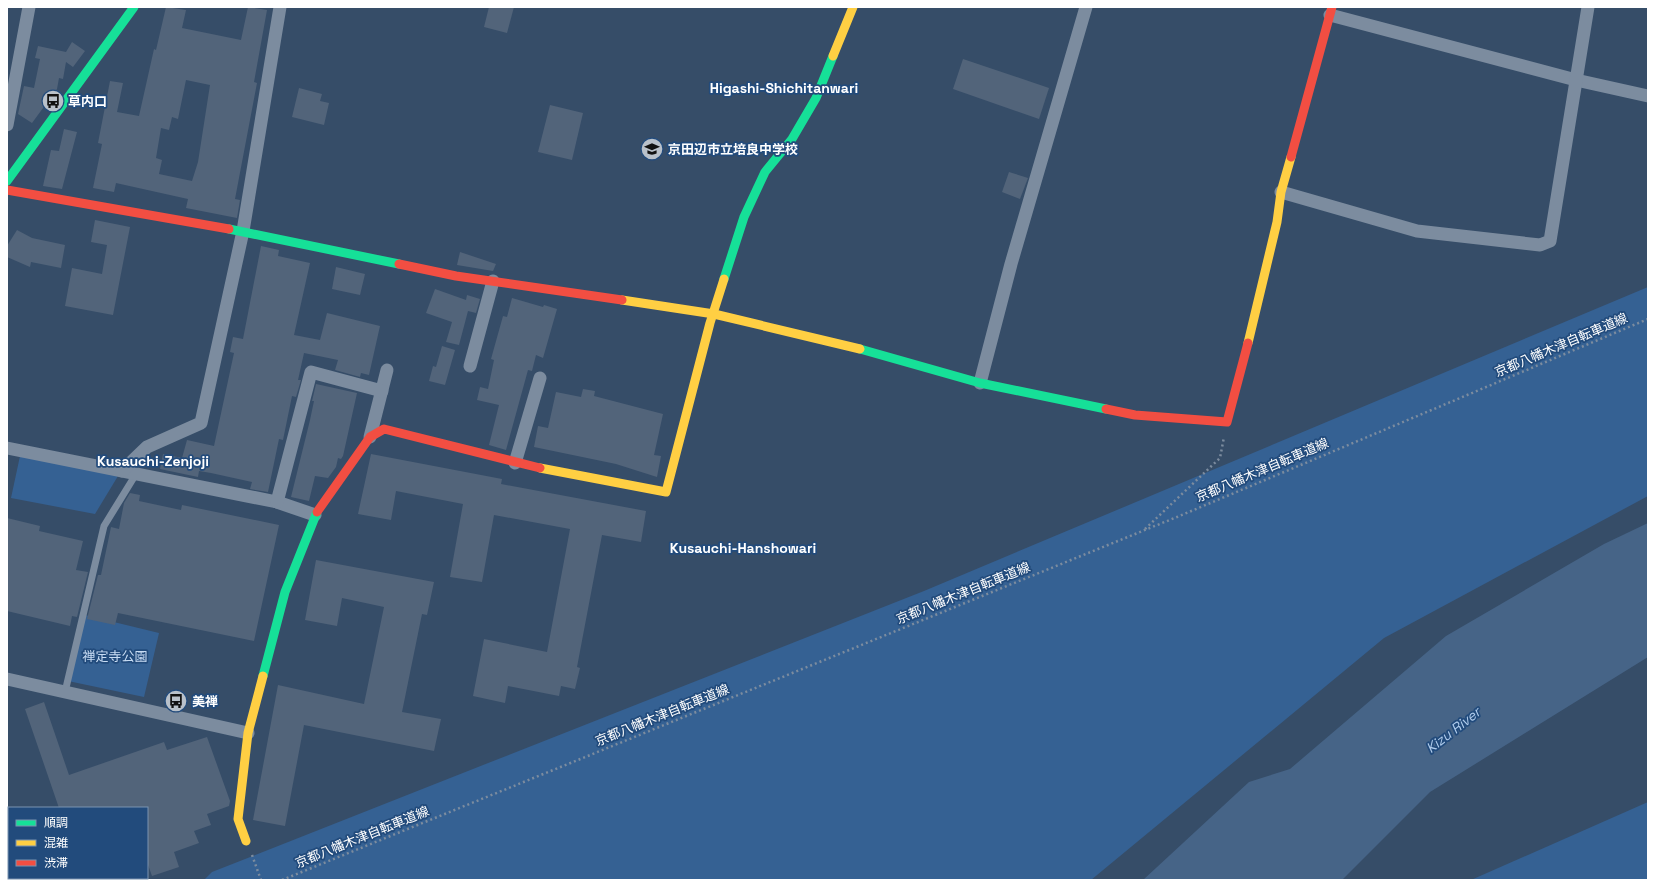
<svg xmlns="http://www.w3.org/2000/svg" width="1655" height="887" font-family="'Space Grotesk','Noto Sans JP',sans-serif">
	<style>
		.green { fill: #356193 }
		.water { fill: #466487 }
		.building { fill: #52647a; fill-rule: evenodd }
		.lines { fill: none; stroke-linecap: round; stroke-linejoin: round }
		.path { stroke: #7c8c9f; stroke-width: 2.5; stroke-dasharray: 2 3; stroke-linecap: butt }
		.lane { stroke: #7c8c9f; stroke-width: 7 }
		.street { stroke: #7c8c9f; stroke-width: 13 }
		.fast { stroke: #16e098; stroke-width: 9 }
		.slow { stroke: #ffcf43; stroke-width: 9 }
		.jam { stroke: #f24e42; stroke-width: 9 }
		.labels { text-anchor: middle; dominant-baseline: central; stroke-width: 3.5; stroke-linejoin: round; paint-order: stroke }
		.poi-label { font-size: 13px; font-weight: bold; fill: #fff; stroke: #224b7c; text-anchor: start }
		.street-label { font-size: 13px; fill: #fff; stroke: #224b7c }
		.park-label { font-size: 13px; fill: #c9ddf4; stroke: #224b7c }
		.neighbourhood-label { font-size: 14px; font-weight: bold; fill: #fff; stroke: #224b7c }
		.water-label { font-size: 14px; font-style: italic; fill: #b1cded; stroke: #224b7c }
	</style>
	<rect width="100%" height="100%" fill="#364d68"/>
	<g class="green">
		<polygon points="1648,287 1648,496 1384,638 1091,880 204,880 212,872 924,591"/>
		<polygon points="20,456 118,476 95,514 11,498"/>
		<polygon points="85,615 159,633 144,697 68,681"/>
		<polygon points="1648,802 1648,880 1471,880"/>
	</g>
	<polygon class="water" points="1648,523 1648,657 1430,792 1342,880 1143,880 1249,782 1290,769 1446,636 1604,544"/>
	<g class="building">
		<path d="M166,7L186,10L182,28L241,40L248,7L267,10L254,82L257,83L235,199L240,200L237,218L186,208L188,199L116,183L114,192L93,188L102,144L98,143L110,81L123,83L117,112L139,116L154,49L156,50ZM186,80L210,85L198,162L192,181L159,174L162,160L156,158L161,128L169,130L172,117L178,119Z"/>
		<polygon points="489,7 514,7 507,33 484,27"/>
		<polygon points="72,42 85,51 73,67 66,62 63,79 59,78 57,89 32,123 18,114 24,86 34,88 40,59 35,58 38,46 66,52"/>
		<polygon points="963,59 1049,88 1039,119 953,89"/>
		<polygon points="299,88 322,94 320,101 329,103 324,125 292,117"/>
		<polygon points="550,105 583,113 572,160 538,152"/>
		<polygon points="64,129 77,132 62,189 43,186 51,150 59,151"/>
		<polygon points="1009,172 1028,178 1020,199 1002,192"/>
		<polygon points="95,220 130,227 113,315 65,306 72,268 102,274 107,245 91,242"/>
		<polygon points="17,230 32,238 65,245 61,268 31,262 30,267 7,257 7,246"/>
		<polygon points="261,246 279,250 278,256 310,263 294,335 320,340 327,313 380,326 369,375 361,373 360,377 335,370 338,360 304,353 298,380 301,380 296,397 292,396 283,440 279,439 268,492 250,489 252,482 211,473 199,471 198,477 160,469 163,454 182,458 187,440 214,446 234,353 230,352 233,337 243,339"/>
		<polygon points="460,252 496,264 493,271 457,265"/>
		<polygon points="336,267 365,274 360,295 332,289"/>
		<polygon points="435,289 466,300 467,295 480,299 476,313 468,311 459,345 446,342 452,322 426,313"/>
		<polygon points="512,298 543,307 544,305 557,309 543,358 536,355 532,371 528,370 506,450 489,445 499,405 477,400 480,387 488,389 494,360 491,359 503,316 507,317"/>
		<polygon points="442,346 455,350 445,385 429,381 433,366 436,367"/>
		<polygon points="316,384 357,393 343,456 341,459 338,458 336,467 328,478 315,476 309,501 291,497 310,420 314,401 312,401"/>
		<polygon points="583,389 595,391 594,396 663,414 654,455 661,456 657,477 616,464 534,447 538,426 548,428 556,392 581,397"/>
		<polygon points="371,454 502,479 501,484 646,511 641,542 602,535 577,667 580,668 575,689 561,686 559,696 508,686 505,703 473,696 484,639 547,652 570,529 494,515 482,582 450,577 463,504 396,491 391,520 358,514"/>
		<polygon points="130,493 140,495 139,501 181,510 182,505 279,525 254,641 118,613 115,625 87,619 98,575 101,575 111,527 119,529 124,503"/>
		<polygon points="7,518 40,526 39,531 83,541 76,570 88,572 77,617 72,616 70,626 7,611"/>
		<polygon points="316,560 434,582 427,615 422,614 402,712 441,719 434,751 304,725 285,826 253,820 278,685 364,704 384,607 342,598 337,626 305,620"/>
		<polygon points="44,702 69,775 164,742 167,750 207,737 230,801 229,806 207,814 211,825 194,831 199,843 174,852 179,867 152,876 147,862 147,808 59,808 25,709"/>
	</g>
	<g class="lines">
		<g class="path">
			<polyline points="1145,529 1220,458 1224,437"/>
			<polyline points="252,855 261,880"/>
			<polyline points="282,880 1177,517 1648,319"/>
		</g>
		<polyline class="lane" points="65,692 104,526 136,474"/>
		<g class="street">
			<polyline points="1330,15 1576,80 1648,96"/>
			<polyline points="7,125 29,7"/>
			<polyline points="1281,192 1417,231 1540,245 1550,241 1588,7"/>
			<polyline points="470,366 493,281"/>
			<polyline points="980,383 1011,264 1086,7"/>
			<polyline points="370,437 387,370"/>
			<polyline points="7,448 277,502 315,515"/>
			<polyline points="515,463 540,378"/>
			<polyline points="122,471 147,447 201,423 243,231 280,7"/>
			<polyline points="277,502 311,372 382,391"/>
			<polyline points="7,679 248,733"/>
		</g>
		<g class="fast">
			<polyline points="7,181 134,7"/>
			<polyline points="229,229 399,264"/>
			<polyline points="724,279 744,217 765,172 792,139 816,98 833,56"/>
			<polyline points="860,349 980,383 1106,409"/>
			<polyline points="263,676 285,592 317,512"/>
		</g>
		<g class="slow">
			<polyline points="833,56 853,7"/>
			<polyline points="622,300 714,314 860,349"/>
			<polyline points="1248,343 1277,222 1281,192 1291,157"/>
			<polyline points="540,468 666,492 710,323 724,279"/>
			<polyline points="246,841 238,819 248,733 263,676"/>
		</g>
		<g class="jam">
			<polyline points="1291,157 1332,7"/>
			<polyline points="7,190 229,229"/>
			<polyline points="399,264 456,276 622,300"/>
			<polyline points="1106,409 1135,415 1227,422 1248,343"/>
			<polyline points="317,512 370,437 384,429 540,468"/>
		</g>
	</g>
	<defs>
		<g id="bus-disc" transform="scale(1.15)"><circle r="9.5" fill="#b9c1ca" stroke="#224b7c"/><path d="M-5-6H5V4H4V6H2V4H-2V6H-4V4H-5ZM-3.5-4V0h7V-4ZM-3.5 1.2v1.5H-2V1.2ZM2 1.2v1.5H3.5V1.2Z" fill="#111"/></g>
		<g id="school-disc" transform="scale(1.15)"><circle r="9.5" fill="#b9c1ca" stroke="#224b7c"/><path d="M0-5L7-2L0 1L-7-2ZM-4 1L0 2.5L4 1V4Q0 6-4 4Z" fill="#111"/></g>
	</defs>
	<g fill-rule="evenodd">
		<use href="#bus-disc" x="53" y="101"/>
		<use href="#school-disc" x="652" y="149"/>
		<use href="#bus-disc" x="176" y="701"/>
	</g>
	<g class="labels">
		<g class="poi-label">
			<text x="68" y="101">草内口</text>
			<text x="668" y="149">京田辺市立培良中学校</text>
			<text x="192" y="701">美禅</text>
		</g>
		<g class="street-label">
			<text transform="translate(1561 345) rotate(-23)">京都八幡木津自転車道線</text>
			<text transform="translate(1262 470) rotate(-23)">京都八幡木津自転車道線</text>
			<text transform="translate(963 593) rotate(-22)">京都八幡木津自転車道線</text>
			<text transform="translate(662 715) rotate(-22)">京都八幡木津自転車道線</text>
			<text transform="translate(362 837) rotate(-22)">京都八幡木津自転車道線</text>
		</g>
		<g class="park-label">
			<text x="115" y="656">禅定寺公園</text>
		</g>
		<g class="neighbourhood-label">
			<text x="784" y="88">Higashi-Shichitanwari</text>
			<text x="153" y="461">Kusauchi-Zenjoji</text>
			<text x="743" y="548">Kusauchi-Hanshowari</text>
		</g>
		<g class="water-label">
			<text transform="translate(1453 730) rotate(-38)">Kizu River</text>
		</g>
	</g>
	<rect width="1655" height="887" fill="none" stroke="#ffffff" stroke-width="16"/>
	<rect x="8" y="807" width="140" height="72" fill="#224b7c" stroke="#7a93b0"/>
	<rect x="16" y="820" width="20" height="6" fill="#16e098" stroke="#7a93b0"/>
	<text x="44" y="827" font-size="12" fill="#ffffff">順調</text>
	<rect x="16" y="840" width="20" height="6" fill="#ffcf43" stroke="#7a93b0"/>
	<text x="44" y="847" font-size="12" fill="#ffffff">混雑</text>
	<rect x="16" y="860" width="20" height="6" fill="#f24e42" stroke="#7a93b0"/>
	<text x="44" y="867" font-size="12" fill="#ffffff">渋滞</text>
</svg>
